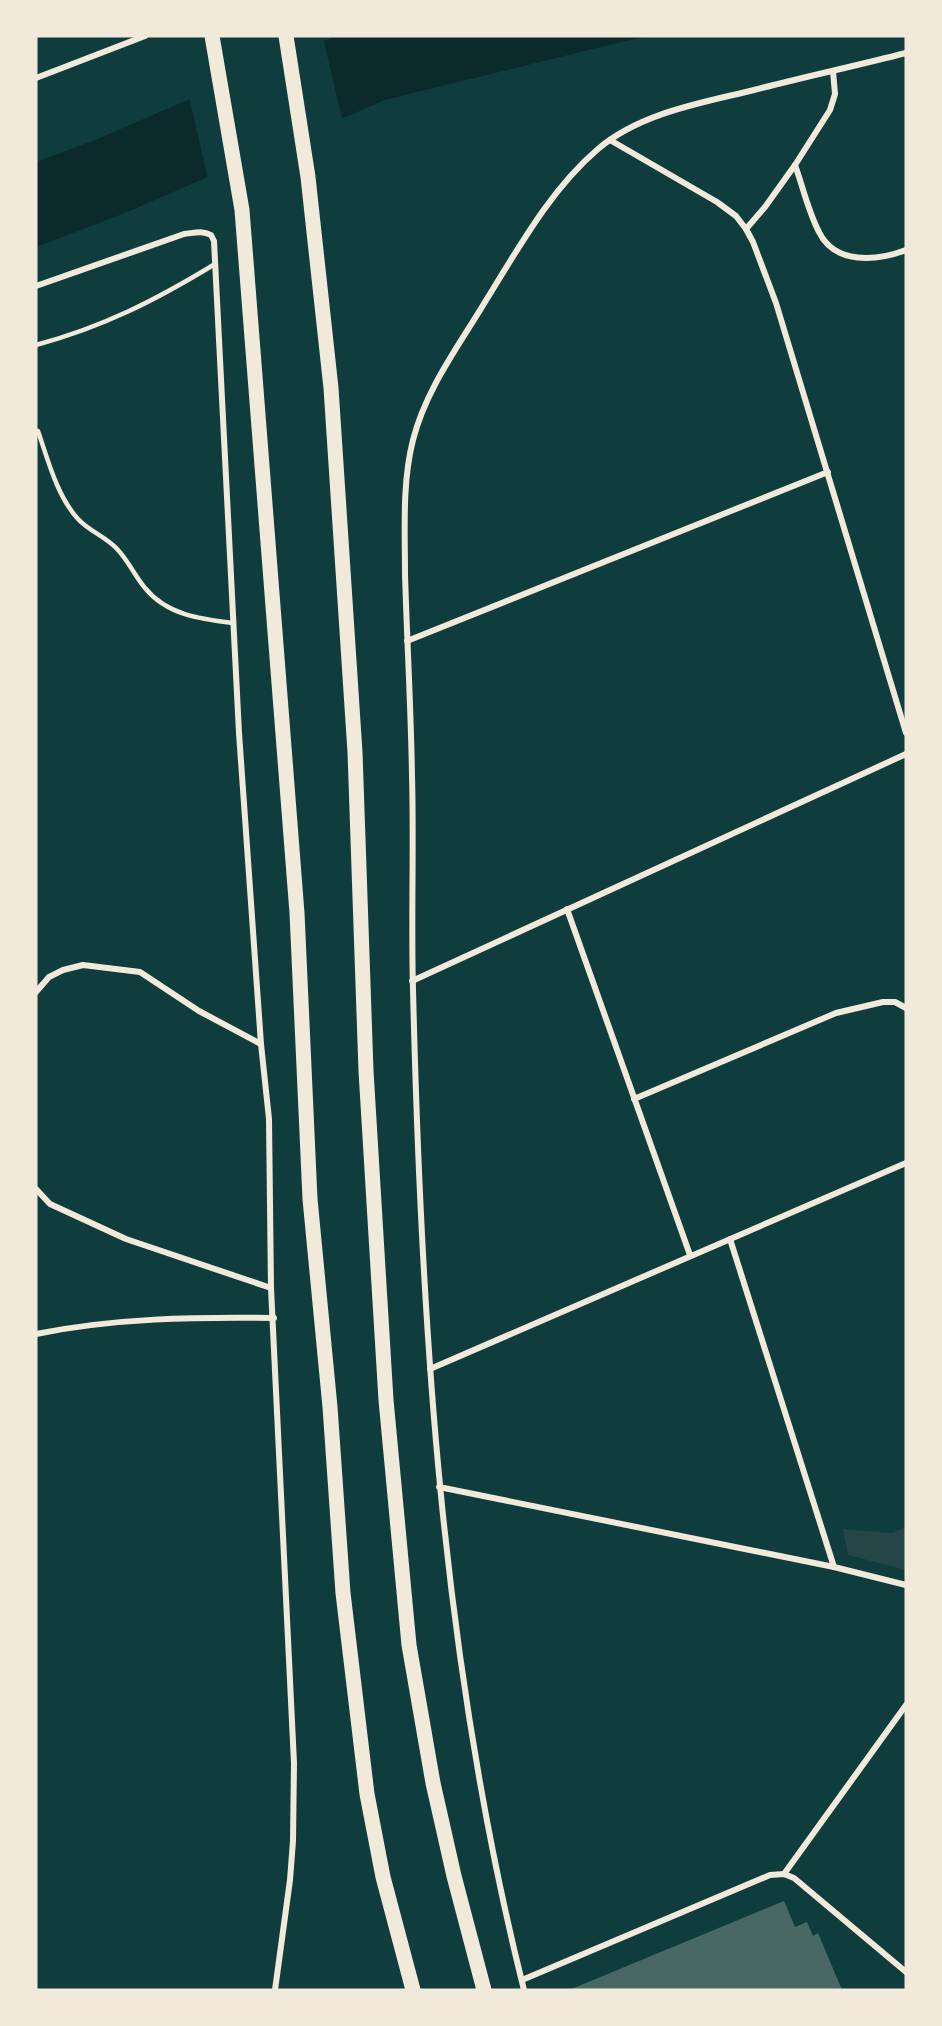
<svg xmlns="http://www.w3.org/2000/svg" width="942" height="2026" font-family="Montserrat,sans-serif">
	<style>
		.green { fill: #244646 }
		.water { fill: #0a2a2b }
		.pier { fill: #0f3d3e }
		.building { fill: #486865 }
		.lines { fill: none; stroke-linecap: round; stroke-linejoin: round }
		.service { stroke: #f1e9da; stroke-width: 4.5 }
		.minor { stroke: #f1e9da; stroke-width: 6 }
		.primary { stroke: #f1e9da; stroke-width: 15 }
	</style>
	<rect width="100%" height="100%" fill="#0f3d3e"/>
	<polygon class="green" points="906,1527 906,1570 848,1555 843,1529 892,1533"/>
	<polygon class="water" points="336,36 646,36 385,100 125,213 36,247 36,162 95,140"/>
	<polygon class="pier" points="323,38 343,122 208,180 189,96"/>
	<polygon class="building" points="784,1901 795,1927 807,1922 813,1936 818,1933 842,1990 569,1990"/>
	<g class="lines">
		<g class="service">
			<path d="M36,345C103,327 156,300 215,264"/>
			<path d="M38,431C48,460 57,496 78,519C90,532 107,537 118,550C129,562 135,576 145,588C167,615 200,619 233,623"/>
		</g>
		<g class="minor">
			<polyline points="36,78 145,36"/>
			<polyline points="610,140 717,202 736,216 746,229 753,242 776,303 906,733"/>
			<path d="M795,165C803,187 808,211 819,232C835,265 877,261 906,250"/>
			<polyline points="746,229 765,207 795,165 830,110 835,94 833,71"/>
			<path d="M36,286L184,234C194,233 202,230 211,235L214,241L239,733L261,1044L269,1119L271,1288L294,1763L293,1841L290,1880L275,1990"/>
			<polyline points="407,641 828,472"/>
			<polyline points="567,909 690,1255"/>
			<polyline points="412,981 906,754"/>
			<polyline points="36,992 49,977 63,970 83,965 140,972 199,1011 261,1044"/>
			<polyline points="634,1099 836,1013 883,1002 895,1002 906,1008"/>
			<polyline points="36,1189 50,1204 126,1239 271,1288"/>
			<polyline points="730,1239 834,1567"/>
			<path d="M36,1334C115,1318 194,1317 274,1318"/>
			<polyline points="430,1369 906,1163"/>
			<polyline points="439,1487 834,1567 906,1585"/>
			<polyline points="784,1874 906,1705"/>
			<polyline points="522,1980 770,1875 784,1874 794,1878 906,1972"/>
			<path d="M524,1990C442,1663 421,1325 413,989C411,918 414,847 412,776C411,709 407,642 405,574C405,530 402,483 413,440C426,389 458,347 485,302C518,249 550,190 598,149C640,113 701,103 754,90C804,77 855,66 906,53"/>
		</g>
		<g class="primary">
			<polyline points="212,36 242,210 297,913 310,1199 330,1407 343,1593 367,1794 383,1877 413,1990"/>
			<polyline points="286,36 308,177 331,388 355,752 366,1071 386,1400 409,1645 433,1783 454,1876 484,1990"/>
		</g>
	</g>
	<rect width="942" height="2026" fill="none" stroke="#f1e9da" stroke-width="75"/>
</svg>
